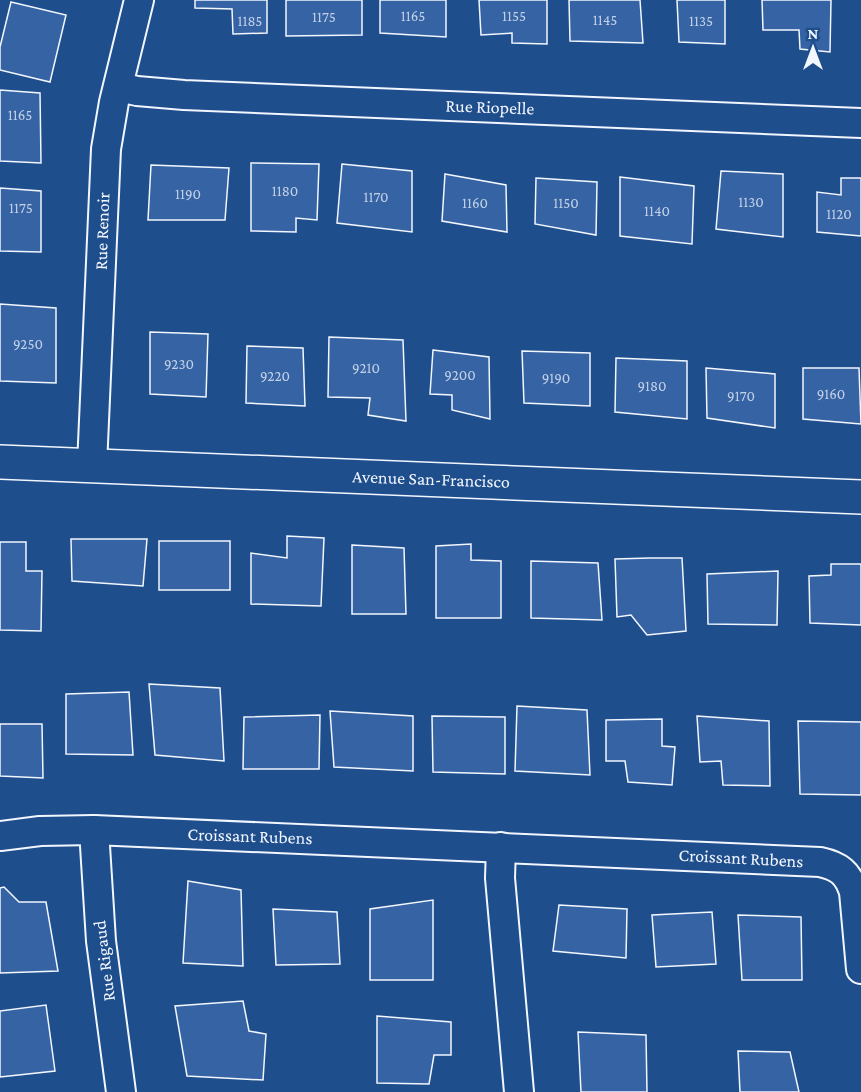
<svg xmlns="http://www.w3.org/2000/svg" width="861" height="1092" font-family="'Crimson Pro',serif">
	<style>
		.building { fill: #3563a3; stroke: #f2f6ff; stroke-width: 1.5 }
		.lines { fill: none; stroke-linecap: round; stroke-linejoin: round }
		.street-casing { stroke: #f2f6ff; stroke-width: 32 }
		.secondary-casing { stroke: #f2f6ff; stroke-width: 36 }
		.street { stroke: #1f4e8c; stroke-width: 28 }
		.secondary { stroke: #1f4e8c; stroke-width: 33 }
		.labels { text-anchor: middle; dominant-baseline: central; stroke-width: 4.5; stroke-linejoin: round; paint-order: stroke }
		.number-label { font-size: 15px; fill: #c3d1e8 }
		.street-label { font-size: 18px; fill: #f2f6ff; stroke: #1f4e8c }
	</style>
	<rect width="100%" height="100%" fill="#1f4e8c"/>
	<g class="building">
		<polygon points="195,0 267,0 267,33 233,34 232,9 195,8"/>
		<polygon points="286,0 362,0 362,35 286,36"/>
		<polygon points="380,0 446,0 446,37 380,33"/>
		<polygon points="479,0 547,0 547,44 512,43 512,33 481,35"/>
		<polygon points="569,0 640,0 643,43 570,41"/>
		<polygon points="677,0 725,0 725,44 679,42"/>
		<polygon points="762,0 831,0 830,52 800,49 799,30 763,30"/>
		<polygon points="11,2 66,15 50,82 0,70 0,47"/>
		<polygon points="0,90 40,93 41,163 0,161"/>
		<polygon points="251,163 319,164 317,220 296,218 296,232 251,231"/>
		<polygon points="342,164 412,171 412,232 337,223"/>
		<polygon points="151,165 229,168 225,220 148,220"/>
		<polygon points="721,171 783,174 783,237 716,229"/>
		<polygon points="445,174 506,185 507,232 442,221"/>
		<polygon points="620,177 694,186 692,244 620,236"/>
		<polygon points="536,178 597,182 596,235 535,224"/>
		<polygon points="841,178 861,178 861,236 817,232 817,192 841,195"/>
		<polygon points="0,188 41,191 41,252 0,251"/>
		<polygon points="0,304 56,308 56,383 0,381"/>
		<polygon points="150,332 208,334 206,397 150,394"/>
		<polygon points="329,337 403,340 406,421 368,415 370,398 328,397"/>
		<polygon points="247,346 303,348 305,406 246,403"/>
		<polygon points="433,350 489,357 490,419 452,410 452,395 430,394"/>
		<polygon points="522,351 590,353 590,406 524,403"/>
		<polygon points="616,358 687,361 687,419 615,412"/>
		<polygon points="706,368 775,374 775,428 707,418"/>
		<polygon points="803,368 859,368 861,424 803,419"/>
		<polygon points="287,536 324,538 321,606 251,604 251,553 287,558"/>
		<polygon points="71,539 147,539 143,586 72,581"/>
		<rect x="159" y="541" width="71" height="49"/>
		<polygon points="0,542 26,542 26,571 42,571 41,631 0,630"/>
		<polygon points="471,544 471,560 501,561 501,618 436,618 436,546"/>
		<polygon points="352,545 404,548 406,614 352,614"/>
		<polygon points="650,558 682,558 686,631 647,635 631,615 617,617 615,559"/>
		<polygon points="531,561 598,563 602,620 531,618"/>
		<polygon points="831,564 861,564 861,625 810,623 809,576 831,575"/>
		<polygon points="778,571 777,625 708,624 707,574"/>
		<polygon points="149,684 220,688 224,761 155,755"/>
		<polygon points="129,692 133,755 66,754 66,694"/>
		<polygon points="517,706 587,710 590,775 515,771"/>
		<polygon points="330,711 413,716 413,771 334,767"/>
		<polygon points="320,715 319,769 243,769 244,717"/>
		<polygon points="432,716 505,717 505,774 433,772"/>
		<polygon points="697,716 769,721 770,786 723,785 721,761 700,762"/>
		<polygon points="662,719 662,746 675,747 672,785 628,782 625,761 606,761 606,720"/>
		<polygon points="798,721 861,722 861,795 800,794"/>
		<polygon points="0,724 42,724 43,778 0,776"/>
		<polygon points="188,881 241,890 243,966 183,963"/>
		<polygon points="4,887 19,902 46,902 58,971 0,973 0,888"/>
		<polygon points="433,900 433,980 370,980 370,909"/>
		<polygon points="559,905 627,909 626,958 553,951"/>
		<polygon points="273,909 337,912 340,964 276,965"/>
		<polygon points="712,912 716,964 656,967 652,915"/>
		<polygon points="738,915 801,917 802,980 742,980"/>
		<polygon points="243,1001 249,1031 266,1034 263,1080 187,1076 175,1006"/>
		<polygon points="46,1005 55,1071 0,1077 0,1011"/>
		<polygon points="377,1016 451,1022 451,1055 434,1055 429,1084 377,1083"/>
		<polygon points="578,1032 646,1035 647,1092 581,1092"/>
		<polygon points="738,1051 790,1052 799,1092 740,1092"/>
	</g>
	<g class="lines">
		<g class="street-casing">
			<g id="street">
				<polyline points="119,87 137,91 184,95 861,123"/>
				<polyline points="92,466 106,149 114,102 139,0"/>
				<polyline points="94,830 101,941 121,1092"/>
				<path d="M0,836L40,831L94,830L820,862C839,866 848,873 854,892L861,969"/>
				<polyline points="501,847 500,878 519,1092"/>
			</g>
		</g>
		<g class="secondary-casing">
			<polyline id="secondary" points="0,462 861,497"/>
		</g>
		<use href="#street" class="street"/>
		<use href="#secondary" class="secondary"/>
	</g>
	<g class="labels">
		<g class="number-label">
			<text x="413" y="16">1165</text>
			<text x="514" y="16">1155</text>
			<text x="324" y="17">1175</text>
			<text x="605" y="20">1145</text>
			<text x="250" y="21">1185</text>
			<text x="701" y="21">1135</text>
			<text x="20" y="115">1165</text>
			<text x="285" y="191">1180</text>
			<text x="188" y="194">1190</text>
			<text x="376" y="197">1170</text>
			<text x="751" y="202">1130</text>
			<text x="475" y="203">1160</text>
			<text x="566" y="203">1150</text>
			<text x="21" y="208">1175</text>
			<text x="657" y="211">1140</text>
			<text x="839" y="214">1120</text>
			<text x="28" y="344">9250</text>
			<text x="179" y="364">9230</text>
			<text x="366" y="368">9210</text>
			<text x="460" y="375">9200</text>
			<text x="275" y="376">9220</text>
			<text x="556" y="378">9190</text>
			<text x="652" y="386">9180</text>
			<text x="831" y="394">9160</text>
			<text x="741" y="396">9170</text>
		</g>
		<g class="street-label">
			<text transform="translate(490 107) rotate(2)">Rue Riopelle</text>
			<text transform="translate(102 231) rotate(-88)">Rue Renoir</text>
			<text transform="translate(431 479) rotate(2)">Avenue San-Francisco</text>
			<text transform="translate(250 836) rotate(2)">Croissant Rubens</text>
			<text transform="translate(741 858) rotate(3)">Croissant Rubens</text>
			<text transform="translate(104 961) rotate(-97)">Rue Rigaud</text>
		</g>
	</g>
	<g transform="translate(813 48)" stroke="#1f4e8c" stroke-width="4.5" paint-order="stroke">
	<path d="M0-4.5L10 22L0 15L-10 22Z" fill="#f2f6ff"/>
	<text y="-9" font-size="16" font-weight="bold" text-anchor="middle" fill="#f2f6ff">N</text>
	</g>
</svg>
